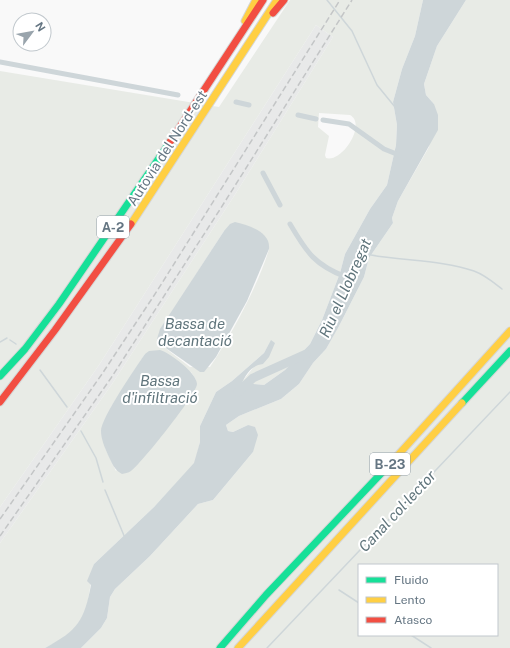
<svg xmlns="http://www.w3.org/2000/svg" width="510" height="648" font-family="'Public Sans',sans-serif">
	<style>
		.built { fill: #e8e9e9 }
		.green { fill: #e8ebe6; fill-rule: evenodd }
		.water { fill: #ced6d9 }
		.lines { fill: none; stroke-linecap: round; stroke-linejoin: round }
		.stream { stroke: #ced6d9; stroke-width: 1.5 }
		.canal { stroke: #ced6d9; stroke-width: 5 }
		.river { stroke: #ced6d9; stroke-width: 9 }
		.fast-casing { stroke: #d5d6d6; stroke-width: 9 }
		.slow-casing { stroke: #d5d6d6; stroke-width: 9 }
		.jam-casing { stroke: #d5d6d6; stroke-width: 9 }
		.fast { stroke: #16e098; stroke-width: 7 }
		.slow { stroke: #ffcf43; stroke-width: 7 }
		.jam { stroke: #f24e42; stroke-width: 7 }
		.rail { stroke: #c3c5c6; stroke-width: 1.5; stroke-dasharray: 6 3; stroke-linecap: butt }
		.labels { text-anchor: middle; dominant-baseline: central; stroke-width: 4; stroke-linejoin: round; paint-order: stroke }
		.shield { fill: #fff; stroke: #939fa8; stroke-width: 1 }
		.shield-label { font-size: 13px; font-weight: bold; fill: #657683 }
		.street-label { font-size: 14px; fill: #657683; stroke: #fff }
		.water-label { font-size: 15px; font-style: italic; fill: #60757c; stroke: #fff }
	</style>
	<rect width="100%" height="100%" fill="#f9f9f9"/>
	<polygon class="built" points="316,25 333,37 236,193 112,384 0,543 0,507 99,365"/>
	<g class="green">
		<path d="M290,0H423L415,36L402,69L393,102L397,125L396,145L387,185L370,209L345,254L340,273L322,320L310,344L285,370L264,385L241,383L256,364H263L271,341L264,353L232,381L216,392L200,426V442L195,463L154,507L94,564L86,612L74,629L59,641L45,648H0V543L112,384L236,193L333,37L316,25L99,365L0,507V71L219,107ZM319,113L350,115C367,124 342,163 326,158L325,155L329,136L318,127ZM224,231H258L267,241L269,249C259,284 230,337 210,367H190L160,344L193,279ZM145,354L191,372L196,380L116,471L105,448L111,407Z"/>
		<path d="M466,0H510V648H81L101,628L107,618L110,597L115,589L150,556L198,504L213,500L253,452L248,425L233,432L228,431L226,425L239,416L281,399L299,384L313,363L326,349L338,328L364,277L369,258L393,223L392,218L398,201L429,147L434,104L426,95L424,84L437,46ZM359,565H497V635H359Z"/>
	</g>
	<g class="water">
		<path d="M423,0H466L437,46L424,84L426,95L434,104L438,115V130L398,201L392,218L393,223L369,258L364,277L338,328L326,349L313,363L299,384L281,399L239,416L226,425L228,431L233,432L248,425L255,427L258,435L253,452L213,500L198,504L150,556L115,589L110,597L107,618L101,628L81,648H45C78,630 84,621 91,585L87,581L94,564L154,507L194,463L200,442V426L216,392L232,381L264,353L271,340L275,343L269,357L263,364C252,365 246,374 242,383L264,385L285,370L310,344L322,320L340,273L345,254L370,209L387,185L396,145L397,125L393,102L402,69L415,36Z"/>
		<path d="M235,222C248,225 271,232 269,249L247,301L216,357L204,372H200L160,344L157,339L160,329L224,231L230,224Z"/>
		<path d="M160,350C170,353 197,373 197,384C197,394 140,465 131,471C128,473 125,473 122,474C114,470 112,463 108,455C105,448 101,439 101,431C101,418 136,367 145,354L149,351Z"/>
	</g>
	<g class="lines">
		<g class="stream">
			<polyline points="327,0 352,31 377,85 395,107"/>
			<path d="M371,255C403,261 443,260 474,271C485,275 493,282 502,289"/>
			<polyline points="10,340 16,344"/>
			<polyline points="0,342 7,338"/>
			<polyline points="40,370 67,407"/>
			<polyline points="81,431 96,458 103,482"/>
			<polyline points="105,490 125,538"/>
			<polyline points="339,590 359,603"/>
			<polyline points="411,635 431,648"/>
			<polyline points="267,648 510,392"/>
		</g>
		<g class="canal">
			<polyline points="0,62 178,95"/>
			<polyline points="236,102 249,105"/>
			<polyline points="298,115 316,119"/>
			<polyline points="323,120 349,124 384,149 399,155"/>
			<polyline points="263,173 280,205"/>
			<path d="M290,224C307,253 315,265 346,277"/>
		</g>
		<polyline class="river" points="238,392 253,378 306,354"/>
		<g class="fast-casing">
			<g id="fast">
				<polyline points="0,376 25,349 59,304 170,142"/>
				<polyline points="462,403 510,351"/>
				<polyline points="220,648 266,595 390,464"/>
			</g>
		</g>
		<g class="slow-casing">
			<g id="slow">
				<polyline points="245,21 256,0"/>
				<polyline points="131,224 277,0"/>
				<polyline points="390,464 510,331"/>
				<polyline points="238,648 462,403"/>
			</g>
		</g>
		<g class="jam-casing">
			<g id="jam">
				<polyline points="273,13 284,0"/>
				<polyline points="170,142 263,0"/>
				<polyline points="0,402 55,330 131,224"/>
			</g>
		</g>
		<use href="#fast" class="fast"/>
		<use href="#slow" class="slow"/>
		<use href="#jam" class="jam"/>
		<g class="rail">
			<polyline points="0,519 102,374 157,291 340,0"/>
			<polyline points="0,536 111,378 219,211 352,0"/>
		</g>
	</g>
	<g class="labels">
		<g class="shield">
			<rect x="97" y="216" width="32" height="22" rx="3"/>
			<rect x="370" y="453" width="40" height="22" rx="3"/>
		</g>
		<g class="shield-label">
			<text x="113" y="227">A-2</text>
			<text x="390" y="464">B-23</text>
		</g>
		<g class="street-label">
			<text transform="translate(167 148) rotate(-57)">Autovia del Nord-est</text>
		</g>
		<g class="water-label">
			<text transform="translate(345 288) rotate(-66)">Riu el Llobregat</text>
			<text x="195" y="323">Bassa de<tspan x="195" dy="17">decantació</tspan></text>
			<text x="160" y="380">Bassa<tspan x="160" dy="17">d'infiltració</tspan></text>
			<text transform="translate(397 511) rotate(-47)">Canal col·lector</text>
		</g>
	</g>
	<rect x="358" y="564" width="140" height="72" fill="#ffffff" stroke="#c1c8cd"/>
	<rect x="366" y="577" width="20" height="6" fill="#16e098" stroke="#c1c8cd"/>
	<text x="394" y="584" font-size="12" fill="#657683">Fluido</text>
	<rect x="366" y="597" width="20" height="6" fill="#ffcf43" stroke="#c1c8cd"/>
	<text x="394" y="604" font-size="12" fill="#657683">Lento</text>
	<rect x="366" y="617" width="20" height="6" fill="#f24e42" stroke="#c1c8cd"/>
	<text x="394" y="624" font-size="12" fill="#657683">Atasco</text>
	<g transform="translate(32 32) rotate(58)"><circle r="19" fill="#ffffff" stroke="#c1c8cd"/>
	<path d="M0-3L7 15L0 10L-7 15Z" fill="#99a4ac"/>
	<text y="-6" font-size="11" font-weight="bold" text-anchor="middle" fill="#657683">N</text>
	</g>
</svg>
